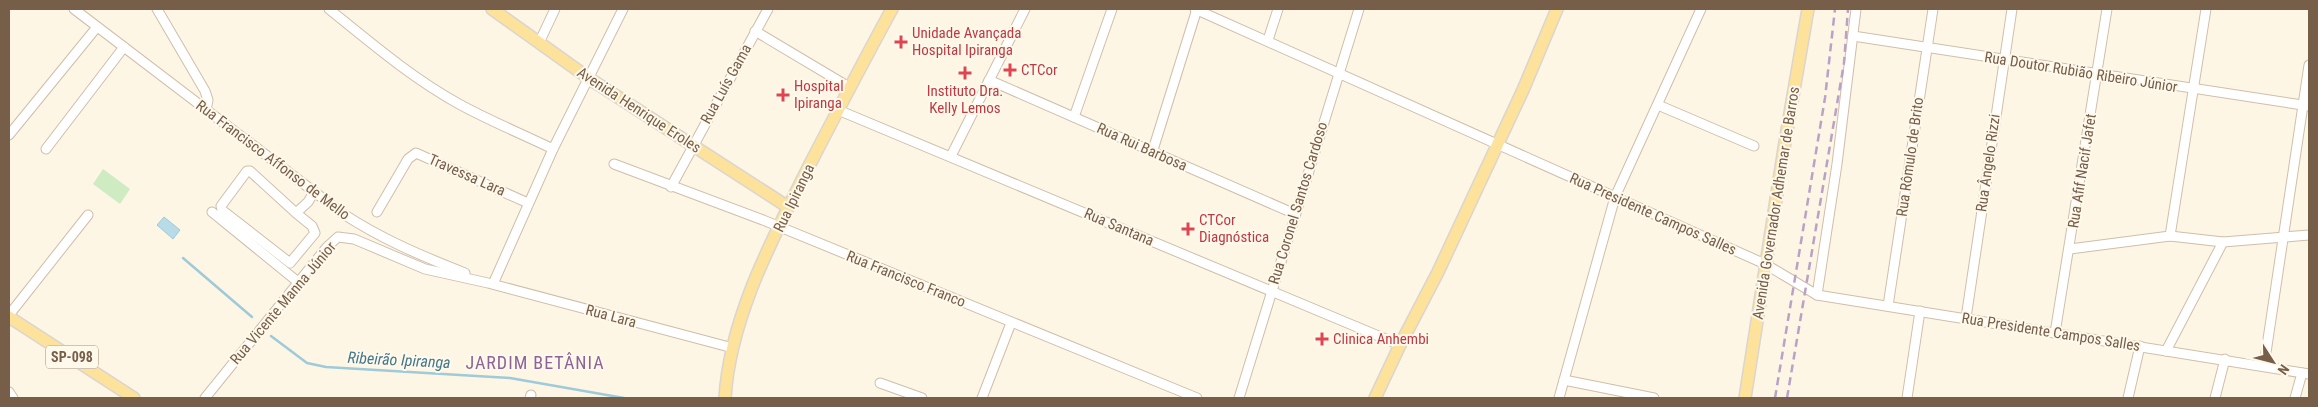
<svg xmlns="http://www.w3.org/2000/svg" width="2318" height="407" font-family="'Roboto Condensed',sans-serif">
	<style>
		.green { fill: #cfebc2 }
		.water { fill: #b8dce7; stroke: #9ecad9 }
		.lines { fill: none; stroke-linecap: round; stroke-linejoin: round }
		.stream { stroke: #9ecad9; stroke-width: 2.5 }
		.minor-casing { stroke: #cfbeab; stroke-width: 11 }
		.major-casing { stroke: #dbd5d0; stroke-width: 14 }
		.minor { stroke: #fff; stroke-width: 9 }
		.major { stroke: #fde29c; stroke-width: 11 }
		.rail { stroke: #baa2c7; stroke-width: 2.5; stroke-dasharray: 8 5; stroke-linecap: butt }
		.health-dot { fill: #e0444e; stroke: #fff9eb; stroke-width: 2 }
		.labels { text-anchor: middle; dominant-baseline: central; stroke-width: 4; stroke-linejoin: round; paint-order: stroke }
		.shield { fill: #fff9eb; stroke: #9f8c7a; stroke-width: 1 }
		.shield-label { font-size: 14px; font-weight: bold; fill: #765e49 }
		.health-label { font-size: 15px; fill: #be3a42; stroke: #fff9eb; text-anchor: start }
		.street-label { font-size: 15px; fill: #765e49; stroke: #fff9eb }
		.water-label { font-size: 16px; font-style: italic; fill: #42778b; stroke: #fff9eb }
		.quarter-label { font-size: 18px; letter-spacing: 1px; fill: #8d649a; stroke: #fff9eb }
	</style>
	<rect width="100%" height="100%" fill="#fdf6e5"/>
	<polygon class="green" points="103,169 130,189 120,204 93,184"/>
	<polygon class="water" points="164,217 180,230 173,239 157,225"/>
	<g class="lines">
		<g class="stream">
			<polyline points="183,258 252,317"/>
			<polyline points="271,336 307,363 326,367 510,378 624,398"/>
		</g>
		<g class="minor-casing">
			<g id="minor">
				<path d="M74,9L342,213C381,239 422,256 465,273"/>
				<polyline points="157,9 205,91 208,100 206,110"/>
				<path d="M329,9C371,43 412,78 459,104C490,121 522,134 553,149"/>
				<polyline points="1195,9 1765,264 1817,295 2309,374"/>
				<polyline points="755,31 849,87"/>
				<polyline points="1853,36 2309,106"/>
				<polyline points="1268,40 1278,9"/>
				<polyline points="539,43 555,9"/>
				<polyline points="989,80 1295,214"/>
				<polyline points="1658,105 1754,146"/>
				<polyline points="838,110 1400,345"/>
				<polyline points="1074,117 1112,9"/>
				<polyline points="9,135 97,27"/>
				<polyline points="46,149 124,47"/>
				<polyline points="1152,153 1197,9"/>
				<polyline points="951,156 1025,9"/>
				<polyline points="614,164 763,220 1197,398"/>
				<polyline points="671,187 768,9"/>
				<polyline points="212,212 298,282"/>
				<polyline points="377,212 408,159 416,153 528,203"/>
				<polyline points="296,213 250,171 247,171 221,206 222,210 290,263 315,233 312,226 296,213 308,202 314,192"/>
				<polyline points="2170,236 2206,9"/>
				<polyline points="2070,249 2170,236 2223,242 2309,235"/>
				<polyline points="493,284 553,149 623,9"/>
				<polyline points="1817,295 1837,164 1856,9"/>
				<polyline points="1888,306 1933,9"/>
				<polyline points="9,315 88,215"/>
				<polyline points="1966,318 2012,9"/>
				<polyline points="2055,333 2107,9"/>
				<polyline points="2166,351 2223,242"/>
				<polyline points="2264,366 2309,65"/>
				<polyline points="1564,380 1654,398"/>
				<polyline points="880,383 922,398"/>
				<polyline points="9,392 13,398"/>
				<polyline points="205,398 327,247 338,237 354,239 425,269 488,283 733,348"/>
				<polyline points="530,398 531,395"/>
				<polyline points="982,398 1011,323"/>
				<polyline points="1239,398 1359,9"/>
				<polyline points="1559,398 1615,197 1701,9"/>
				<polyline points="1907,398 1920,311"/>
				<polyline points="2128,398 2140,346"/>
				<polyline points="2215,398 2225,359"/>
				<polyline points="2295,398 2302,373"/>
			</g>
		</g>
		<g class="major-casing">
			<g id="major">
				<polyline points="492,9 590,79 788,207"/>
				<polyline points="9,317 134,398"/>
				<path d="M725,398C730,316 774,236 810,164C837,112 864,60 892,9"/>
				<polyline points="1375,398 1400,345 1438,272 1523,90 1557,9"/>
				<polyline points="1745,398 1785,142 1808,9"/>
			</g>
		</g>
		<use href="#minor" class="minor"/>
		<use href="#major" class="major"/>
		<g class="rail">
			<polyline points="1775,398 1825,98 1835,9"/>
			<polyline points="1787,398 1844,63 1848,9"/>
		</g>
	</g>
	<g class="health-dot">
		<path d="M898.5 34.5h5v5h5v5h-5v5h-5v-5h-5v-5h5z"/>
		<path d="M1007.5 62.5h5v5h5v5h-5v5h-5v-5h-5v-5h5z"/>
		<path d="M962.5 65.5h5v5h5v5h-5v5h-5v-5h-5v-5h5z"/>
		<path d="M780.5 87.5h5v5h5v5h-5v5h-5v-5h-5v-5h5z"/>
		<path d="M1185.5 221.5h5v5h5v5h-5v5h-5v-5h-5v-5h5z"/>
		<path d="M1319.5 331.5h5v5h5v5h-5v5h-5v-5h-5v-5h5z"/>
	</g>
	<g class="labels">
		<rect class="shield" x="46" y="345.5" width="52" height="23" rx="4"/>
		<g class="shield-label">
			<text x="72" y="357">SP-098</text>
		</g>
		<g class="health-label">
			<text x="912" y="33">Unidade Avançada<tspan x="912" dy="17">Hospital Ipiranga</tspan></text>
			<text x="1021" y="70">CTCor</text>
			<text x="794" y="86">Hospital<tspan x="794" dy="17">Ipiranga</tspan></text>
			<text x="965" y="91" text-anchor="middle">Instituto Dra.<tspan x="965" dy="17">Kelly Lemos</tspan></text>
			<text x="1199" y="220">CTCor<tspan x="1199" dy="17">Diagnóstica</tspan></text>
			<text x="1333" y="339">Clinica Anhembi</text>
		</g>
		<g class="street-label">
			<text transform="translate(2081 72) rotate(9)">Rua Doutor Rubião Ribeiro Júnior</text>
			<text transform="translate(726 84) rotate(-61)">Rua Luís Gama</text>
			<text transform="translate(639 110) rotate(33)">Avenida Henrique Eroles</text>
			<text transform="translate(1142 147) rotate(24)">Rua Rui Barbosa</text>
			<text transform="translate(1910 157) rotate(-82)">Rua Rômulo de Brito</text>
			<text transform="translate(273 160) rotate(37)">Rua Francisco Affonso de Mello</text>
			<text transform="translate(1988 163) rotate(-82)">Rua Ângelo Rizzi</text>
			<text transform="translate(2082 171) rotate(-81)">Rua Afif Nacif Jafet</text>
			<text transform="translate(467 175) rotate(24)">Travessa Lara</text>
			<text transform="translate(794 198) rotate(-64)">Rua Ipiranga</text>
			<text transform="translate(1298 203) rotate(-73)">Rua Coronel Santos Cardoso</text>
			<text transform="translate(1776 203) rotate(-81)">Avenida Governador Adhemar de Barros</text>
			<text transform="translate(1653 214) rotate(24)">Rua Presidente Campos Salles</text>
			<text transform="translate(1119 227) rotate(23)">Rua Santana</text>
			<text transform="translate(906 279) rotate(22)">Rua Francisco Franco</text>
			<text transform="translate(283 303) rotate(-50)">Rua Vicente Manna Júnior</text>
			<text transform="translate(611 316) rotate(15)">Rua Lara</text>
			<text transform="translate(2051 332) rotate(9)">Rua Presidente Campos Salles</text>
		</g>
		<g class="water-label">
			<text transform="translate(399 360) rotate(3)">Ribeirão Ipiranga</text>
		</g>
		<g class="quarter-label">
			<text x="535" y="362">JARDIM BETÂNIA</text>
		</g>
	</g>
	<rect width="2318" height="407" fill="none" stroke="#765e49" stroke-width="20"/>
	<g transform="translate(2273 362) rotate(126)" stroke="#fff9eb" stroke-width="4" paint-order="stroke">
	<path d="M0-4L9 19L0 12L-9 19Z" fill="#765e49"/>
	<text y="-8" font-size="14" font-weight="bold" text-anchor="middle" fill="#765e49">N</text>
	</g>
</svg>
